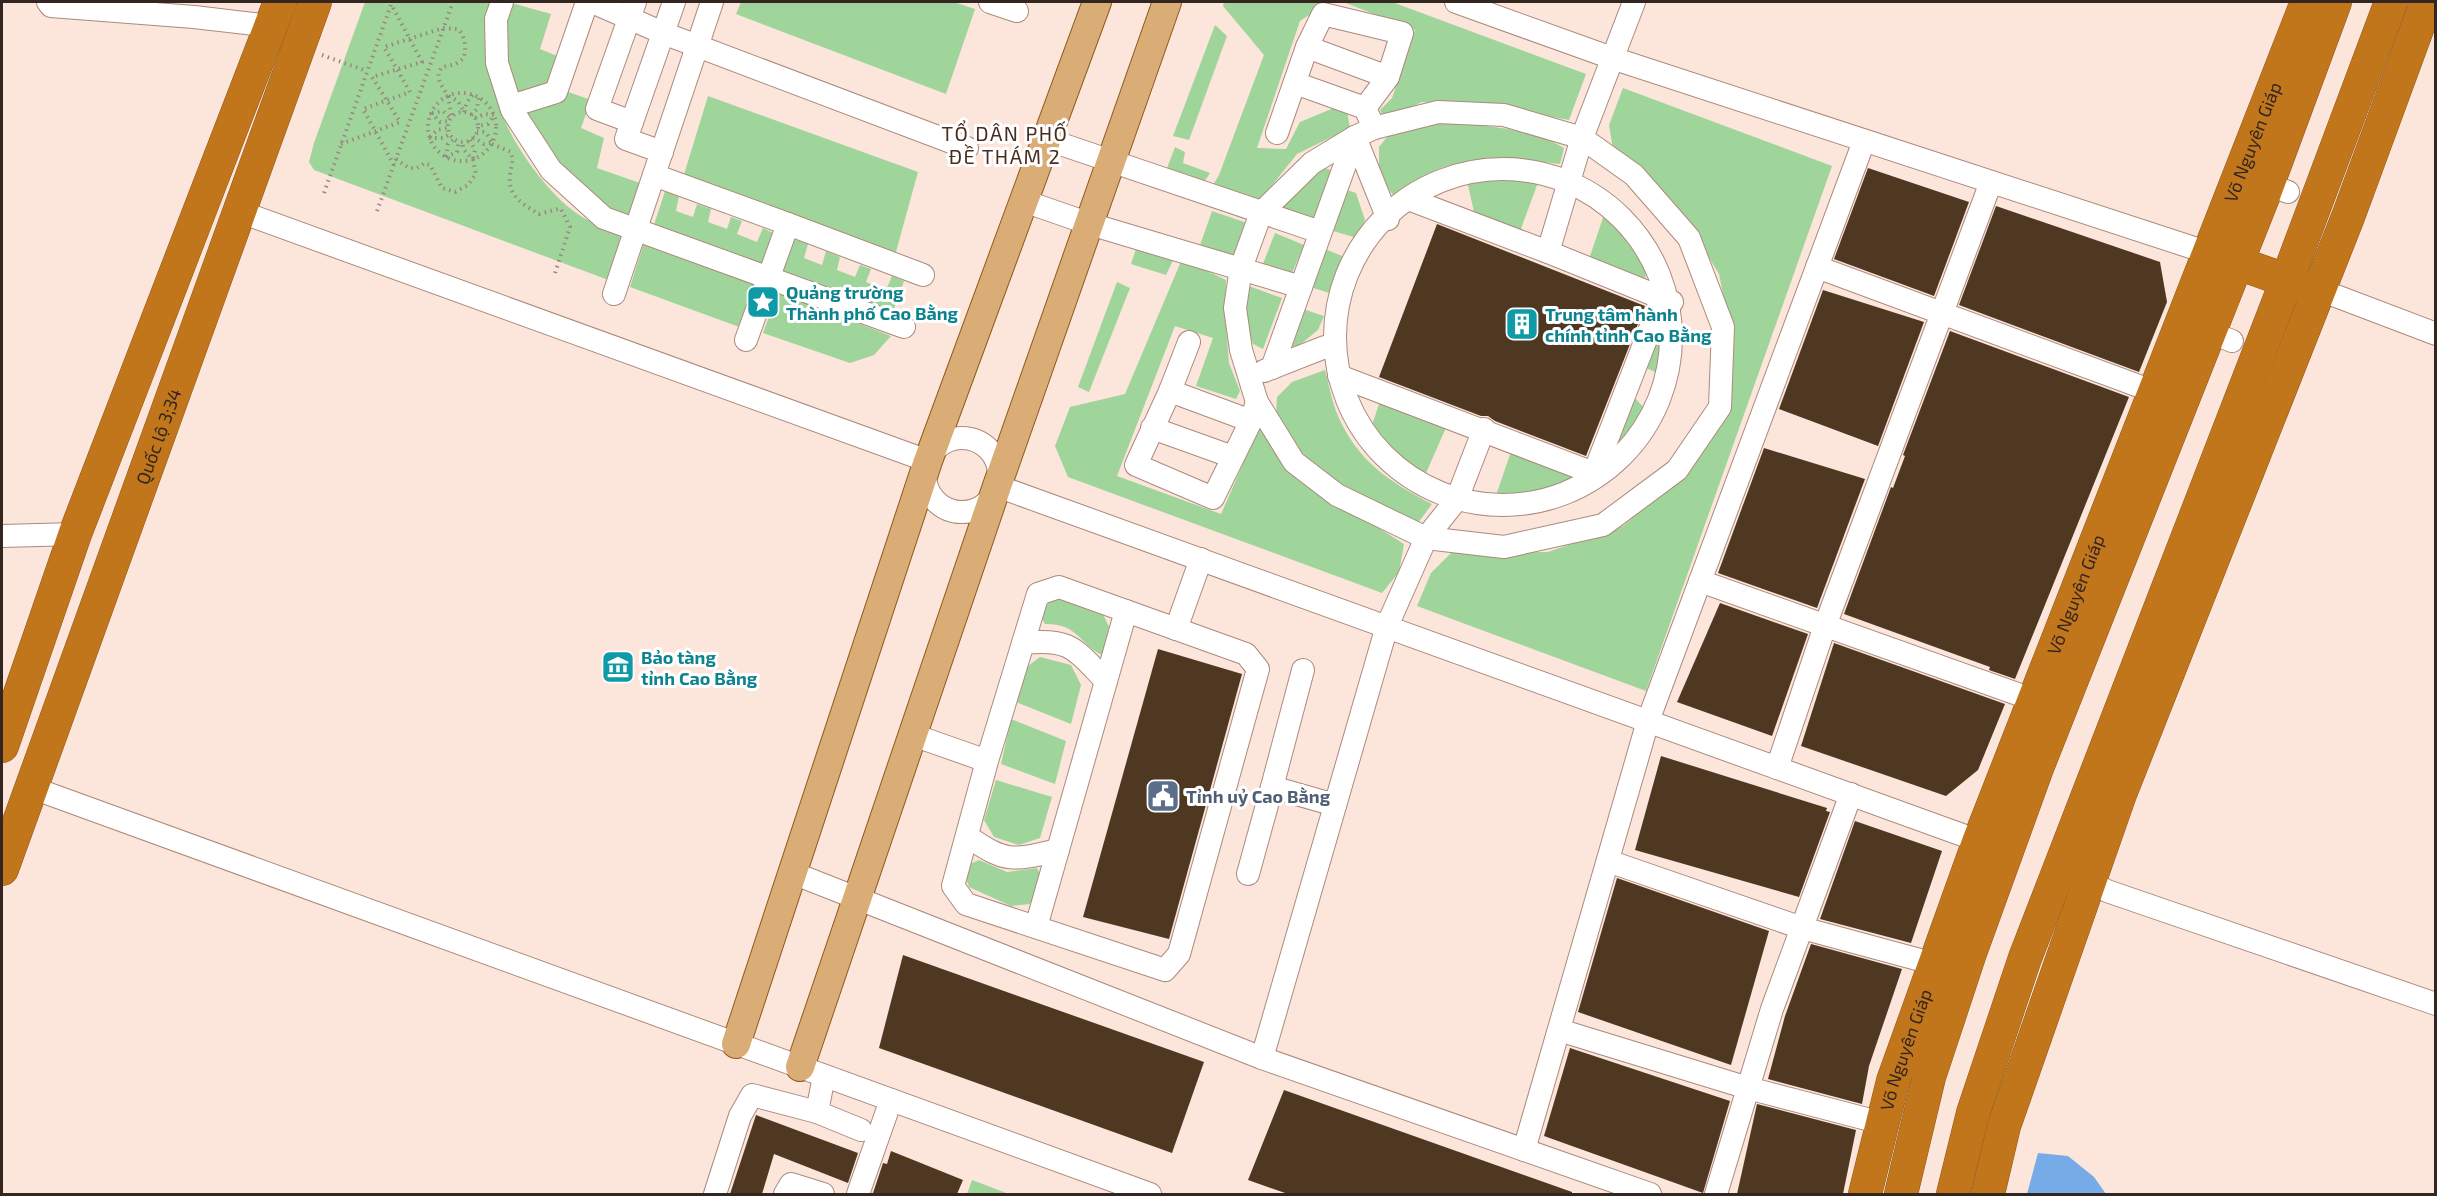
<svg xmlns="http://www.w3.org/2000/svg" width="2437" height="1196" font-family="'Exo 2',sans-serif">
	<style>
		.green { fill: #9fd59a }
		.water { fill: #76abe7 }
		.building { fill: #4f3822 }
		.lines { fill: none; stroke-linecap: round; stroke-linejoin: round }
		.minor-casing { stroke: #ac8a7c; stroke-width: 24 }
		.major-casing { stroke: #8f5a1d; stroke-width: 30 }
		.highway-casing { stroke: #8f5a1d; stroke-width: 34 }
		.path { stroke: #9a8880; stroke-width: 4; stroke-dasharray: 1.5 4.5; stroke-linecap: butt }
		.minor { stroke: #fff; stroke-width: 22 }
		.major { stroke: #daad77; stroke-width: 28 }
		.highway { stroke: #c1761c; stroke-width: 33 }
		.labels { text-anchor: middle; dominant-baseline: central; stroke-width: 6; stroke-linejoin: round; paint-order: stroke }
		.street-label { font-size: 18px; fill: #332520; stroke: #fff }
		.culture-label { font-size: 18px; font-weight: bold; fill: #0d838f; stroke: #fff; text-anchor: start }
		.service-label { font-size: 18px; font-weight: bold; fill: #4e5e75; stroke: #fff; text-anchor: start }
		.neighbourhood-label { font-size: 20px; letter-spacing: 1.5px; fill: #492d20; stroke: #fff }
	</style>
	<rect width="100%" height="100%" fill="#fce5db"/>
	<g class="green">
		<path d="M365,2H486L494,4C494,33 492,63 496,92C501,130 544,190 575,212C590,223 608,229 624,236L611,281L314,170L309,162L314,143Z"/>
		<polygon points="508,2 551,14 540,49 567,60 563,90 591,100 581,128 604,138 597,168 640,183 630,224 556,171 501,61"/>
		<polygon points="741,2 954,2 975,9 946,94 736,14"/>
		<polygon points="1224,2 1329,2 1300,21 1257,148 1286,149 1300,122 1341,105 1347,112 1350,128 1297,154 1257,204 1211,188 1219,175 1264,55 1223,6"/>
		<polygon points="1343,2 1392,2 1586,74 1569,120 1514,110 1422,102 1385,120 1380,110 1392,98 1415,30"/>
		<polygon points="1215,25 1227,36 1189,140 1173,136"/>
		<polygon points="1623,88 1832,166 1646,691 1417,606 1431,573 1451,553 1548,552 1623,526 1674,483 1711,440 1731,395 1731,335 1719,274 1697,238 1613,149 1609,125"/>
		<polygon points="708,96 918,172 894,259 682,181"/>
		<path d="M1450,123C1487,126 1531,128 1564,148L1560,164C1514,159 1469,152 1426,175C1415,181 1405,190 1395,198L1379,175V147L1395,127Z"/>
		<polygon points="1175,147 1185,152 1183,163 1210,173 1201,187 1166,171"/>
		<polygon points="1320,166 1333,171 1316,220 1279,207"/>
		<polygon points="1507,171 1540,177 1519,234 1475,216 1467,181"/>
		<polygon points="1347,190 1356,193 1365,220 1357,238 1333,231"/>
		<polygon points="665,191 679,196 676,211 693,217 697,204 711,209 708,222 727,229 731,217 742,221 737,234 757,242 763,228 775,234 762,272 652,231"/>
		<polygon points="1606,209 1627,231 1647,264 1645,281 1589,259"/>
		<polygon points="1212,211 1247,223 1234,259 1199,248"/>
		<polygon points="1275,233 1304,245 1290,278 1261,269"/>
		<polygon points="793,239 808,244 804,258 822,265 826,251 840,257 837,270 855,277 860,265 871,269 866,282 886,290 892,276 904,281 890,320 781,279"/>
		<polygon points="644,243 757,285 742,328 630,287"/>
		<polygon points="1136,249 1173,260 1166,275 1131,264"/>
		<polygon points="1325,249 1347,258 1333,294 1310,287"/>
		<polygon points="1182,259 1226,280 1225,314 1229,363 1240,391 1236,399 1196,386 1213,338 1175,326 1117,476 1221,514 1259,428 1299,478 1404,544 1399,572 1382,593 1068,477 1055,446 1070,407 1125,394"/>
		<polygon points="1117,282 1130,288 1089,392 1078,387"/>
		<polygon points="1246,285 1282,298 1263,349 1253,344 1243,314"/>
		<polygon points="778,292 891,336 874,355 850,363 763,333"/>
		<polygon points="1300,308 1324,316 1318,330 1296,348 1286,342"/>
		<polygon points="1661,326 1667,340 1660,374 1646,368"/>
		<path d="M1325,370C1329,385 1332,402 1338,416C1358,462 1390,482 1432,504L1418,523L1339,484L1301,452L1276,416L1277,397L1292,382Z"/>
		<polygon points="1634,397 1647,411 1625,443 1618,439"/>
		<polygon points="1381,398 1448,423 1423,480 1391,460 1369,434"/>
		<polygon points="1513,446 1573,472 1567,486 1528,499 1494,501"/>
		<path d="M1063,598L1103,614L1109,627L1102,655C1080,644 1077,623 1045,624L1040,615L1050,601Z"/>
		<polygon points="1040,657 1071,665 1081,685 1071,724 1016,702 1028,666"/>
		<polygon points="1011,719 1066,741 1055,784 1001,764"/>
		<polygon points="996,780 1052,797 1040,838 1019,845 994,837 984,820"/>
		<polygon points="979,860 1007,872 1037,868 1042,878 1030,904 1011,906 969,887 965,874 970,864"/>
		<polygon points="972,1180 1009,1194 967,1194"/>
	</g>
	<polygon class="water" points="2038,1153 2068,1156 2094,1177 2106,1194 2027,1194"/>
	<g class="building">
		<polygon points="1868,168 1969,202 1934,296 1834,259"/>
		<polygon points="1996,206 2160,262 2167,302 2139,372 1959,305"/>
		<polygon points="1437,224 1645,306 1586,456 1495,421 1488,416 1481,416 1379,377"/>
		<polygon points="1823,290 1924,322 1878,446 1779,409"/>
		<polygon points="1950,331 2129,397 2015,679 1989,670 1990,667 1844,614 1891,487 1893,488 1905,456 1903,455"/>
		<polygon points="1764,448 1865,479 1817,608 1718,573"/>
		<polygon points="1720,603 1808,634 1772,736 1677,702"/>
		<polygon points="1834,643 2005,704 1978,770 1946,796 1801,746"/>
		<polygon points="1158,649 1242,674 1169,939 1083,917"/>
		<polygon points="1661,756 1827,808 1826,811 1830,812 1799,897 1635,850"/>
		<polygon points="1855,821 1942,851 1911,943 1820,919"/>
		<polygon points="1617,878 1769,931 1731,1065 1578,1012"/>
		<polygon points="1811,944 1902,969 1869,1066 1862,1104 1768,1079 1785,1016"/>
		<polygon points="903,955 1204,1062 1172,1153 879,1048"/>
		<polygon points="1570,1048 1730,1101 1703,1193 1544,1136"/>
		<polygon points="1284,1090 1572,1192 1572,1194 1288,1194 1248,1180"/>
		<polygon points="1757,1104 1856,1130 1843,1194 1737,1194"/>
		<polygon points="756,1115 858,1153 848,1183 774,1154 762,1194 730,1194"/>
		<polygon points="891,1151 963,1180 957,1194 873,1193 883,1163 887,1164"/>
	</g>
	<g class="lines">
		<g class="minor-casing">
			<g id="minor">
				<polyline points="48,2 51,6 194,17 271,26"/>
				<polyline points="502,2 496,19 497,63 512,110 551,170 604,218 904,327"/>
				<polyline points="592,2 663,33 967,148"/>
				<polyline points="990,2 1017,11"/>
				<polyline points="1456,2 1612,58 2209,253"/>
				<polyline points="1307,47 1388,77"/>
				<polyline points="1295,83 1365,108"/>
				<polyline points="511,106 556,92 587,2"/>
				<polygon points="1438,112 1504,115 1582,138 1634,175 1689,238 1723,327 1720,407 1677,470 1603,525 1504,547 1426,538 1337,495 1294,462 1257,402 1241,350 1235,308 1241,268 1261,213 1312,163 1355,137 1374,128"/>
				<polyline points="632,122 597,109 635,2"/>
				<polyline points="1277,133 1307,47 1323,14 1402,33 1388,77 1365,108 1374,128"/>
				<polyline points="1355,137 1388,219"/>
				<polyline points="1046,139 1320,232"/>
				<polyline points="662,152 626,139 674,2"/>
				<circle cx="1503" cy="337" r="168"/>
				<polyline points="654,175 788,224 746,340"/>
				<polyline points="2256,180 2288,192"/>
				<polyline points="1411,200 1548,252 1672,302"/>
				<polyline points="1024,201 1090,224 1301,287 1272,368"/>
				<polyline points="238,211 928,461"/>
				<polyline points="788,224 923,275"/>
				<polyline points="1548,252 1582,138 1634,2"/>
				<polyline points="1817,267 2155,392"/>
				<polyline points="1301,287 1355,137"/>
				<polyline points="2318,291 2336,296 2436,334"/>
				<polyline points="614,294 712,2"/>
				<polyline points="2200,328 2232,341"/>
				<polyline points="1189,342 1170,391 1136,465 1213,498 1251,421 1257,402"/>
				<polyline points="1264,371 1325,347 1335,351"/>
				<polyline points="1339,376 1596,474"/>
				<polyline points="1170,391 1251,421"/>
				<polyline points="1152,428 1233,457"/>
				<circle cx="962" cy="475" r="37"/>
				<polyline points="1594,473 1662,298"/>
				<polyline points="997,486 1979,841"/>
				<polyline points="2,536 75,534"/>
				<polyline points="1700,581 2034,700"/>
				<polyline points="1176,629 1201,559"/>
				<path d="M1023,643C1071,638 1075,649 1106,681"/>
				<polyline points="1303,670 1272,787 1335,805"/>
				<polyline points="913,735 987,761 953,886 966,904 1165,970 1179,954 1258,669 1246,654 1059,587 1038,594 987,761"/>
				<polyline points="1777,768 1825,626 1991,182"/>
				<polyline points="30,787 1150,1194"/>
				<path d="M967,836C1006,863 1012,861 1058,850"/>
				<polyline points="1608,861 1802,928 1935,964"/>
				<polyline points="793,873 1262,1058 1650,1194"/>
				<polyline points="1248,874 1272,787"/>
				<polyline points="2090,881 2107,891 2436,1004"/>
				<polyline points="1036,927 1126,611"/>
				<polyline points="1559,1030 1748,1088 1882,1123"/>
				<polyline points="1262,1058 1387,626 1426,538 1457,499 1484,429"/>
				<polyline points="824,1076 817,1112 861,1130"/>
				<polyline points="1524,1150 1648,721 1864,141"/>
				<polyline points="715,1194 740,1116 752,1095 817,1112"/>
				<polyline points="785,1194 791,1184 823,1194"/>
				<polyline points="858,1194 891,1100"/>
				<polyline points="1716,1194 1772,1009 1851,794"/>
			</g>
		</g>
		<g class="major-casing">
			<g id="major">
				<polyline points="736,1044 928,461 1097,2"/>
				<polyline points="800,1067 997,486 1167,2"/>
			</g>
		</g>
		<g class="highway-casing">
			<g id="highway">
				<polyline points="2215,255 2308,288"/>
				<polyline points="2,746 75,534 280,2"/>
				<path id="s1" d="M2,869L315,2"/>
				<path id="s2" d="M1865,1194L1893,1081L1979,841L2307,2"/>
				<polyline points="1901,1194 1929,1077 1970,953 2037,768 2263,197 2335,2"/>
				<polyline points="1953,1194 1973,1113 2025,958 2287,280 2391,2"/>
				<polyline points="1988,1194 2004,1126 2120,794 2348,217 2427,2"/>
			</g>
		</g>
		<g class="path">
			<polyline points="322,55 367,71"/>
			<circle cx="462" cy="127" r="34"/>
			<polyline points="449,96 458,101 464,112"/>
			<polyline points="464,112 467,102 473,95"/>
			<circle cx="463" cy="127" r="15"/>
			<polyline points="431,113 440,122 449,121"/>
			<polyline points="432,113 443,111 451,119"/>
			<polyline points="471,115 477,109 479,97"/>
			<polyline points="475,118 485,114 494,115 488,124 477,126"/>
			<polyline points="430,137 437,130 448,128"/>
			<polyline points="473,137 484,144 493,142 485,132 477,131"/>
			<polyline points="429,138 443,138 450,134"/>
			<polyline points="470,140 475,150 473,159"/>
			<polyline points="341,144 400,122 372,77 422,62 391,4"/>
			<path d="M492,144L511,152C514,162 511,166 510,175C507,196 524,205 539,214L562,208"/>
			<polyline points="446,157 457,152 459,141"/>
			<polyline points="446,157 448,144 454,139"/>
			<polyline points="396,159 409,168 417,168 425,163 430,165 442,188 455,192 468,185 476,174 473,160 464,150 462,142"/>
			<path d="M394,165L363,109L410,92L384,47L443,28L458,29C466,38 466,46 464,58L456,64L442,67C433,81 444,85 448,98C450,104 450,110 452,117"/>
			<polyline points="324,193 392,2"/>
			<polyline points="377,211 453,2"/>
			<polyline points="555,273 570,227 561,209"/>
		</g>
		<use href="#minor" class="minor"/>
		<use href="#major" class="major"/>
		<use href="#highway" class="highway"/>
	</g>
	<defs>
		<g id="sight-square" transform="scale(1.725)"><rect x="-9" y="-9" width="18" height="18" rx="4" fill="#0f9aa8" stroke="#fff"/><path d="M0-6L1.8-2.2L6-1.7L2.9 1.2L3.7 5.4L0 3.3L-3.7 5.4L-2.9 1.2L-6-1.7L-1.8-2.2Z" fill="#fff"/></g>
		<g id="building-square" transform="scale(1.725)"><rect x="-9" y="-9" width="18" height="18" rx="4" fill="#0f9aa8" stroke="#fff"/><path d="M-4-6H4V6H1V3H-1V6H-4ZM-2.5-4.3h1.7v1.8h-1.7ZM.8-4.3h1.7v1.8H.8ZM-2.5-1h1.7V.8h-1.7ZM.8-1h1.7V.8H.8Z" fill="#fff"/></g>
		<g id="museum-square" transform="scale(1.725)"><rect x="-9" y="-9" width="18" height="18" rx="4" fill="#0f9aa8" stroke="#fff"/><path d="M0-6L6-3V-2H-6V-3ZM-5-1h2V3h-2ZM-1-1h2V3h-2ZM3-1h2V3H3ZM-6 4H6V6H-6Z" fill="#fff"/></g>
		<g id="civic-square" transform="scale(1.725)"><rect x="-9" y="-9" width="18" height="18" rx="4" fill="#5c6f8a" stroke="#fff"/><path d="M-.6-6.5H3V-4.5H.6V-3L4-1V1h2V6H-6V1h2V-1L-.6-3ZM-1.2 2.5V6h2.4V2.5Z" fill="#fff"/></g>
	</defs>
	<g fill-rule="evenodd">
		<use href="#sight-square" x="763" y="302"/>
		<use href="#building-square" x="1522" y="324"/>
		<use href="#museum-square" x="618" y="667"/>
		<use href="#civic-square" x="1163" y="796"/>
	</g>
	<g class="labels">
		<g class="street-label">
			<text stroke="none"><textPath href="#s2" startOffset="1122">Võ Nguyên Giáp</textPath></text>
			<text stroke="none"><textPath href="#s1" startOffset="460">Quốc lộ 3;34</textPath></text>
			<text stroke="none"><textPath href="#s2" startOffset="636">Võ Nguyên Giáp</textPath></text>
			<text stroke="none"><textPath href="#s2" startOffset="150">Võ Nguyên Giáp</textPath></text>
		</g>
		<g class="culture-label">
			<text x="786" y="292">Quảng trường<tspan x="786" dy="21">Thành phố Cao Bằng</tspan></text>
			<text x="1545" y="314">Trung tâm hành<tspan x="1545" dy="21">chính tỉnh Cao Bằng</tspan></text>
			<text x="641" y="657">Bảo tàng<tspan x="641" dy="21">tỉnh Cao Bằng</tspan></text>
		</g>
		<g class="service-label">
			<text x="1186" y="796">Tỉnh uỷ Cao Bằng</text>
		</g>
		<g class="neighbourhood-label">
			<text x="1005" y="133">TỔ DÂN PHỐ<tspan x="1005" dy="23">ĐỀ THÁM 2</tspan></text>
		</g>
	</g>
	<rect width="2437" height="1196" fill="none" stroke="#332520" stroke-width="6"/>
</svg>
